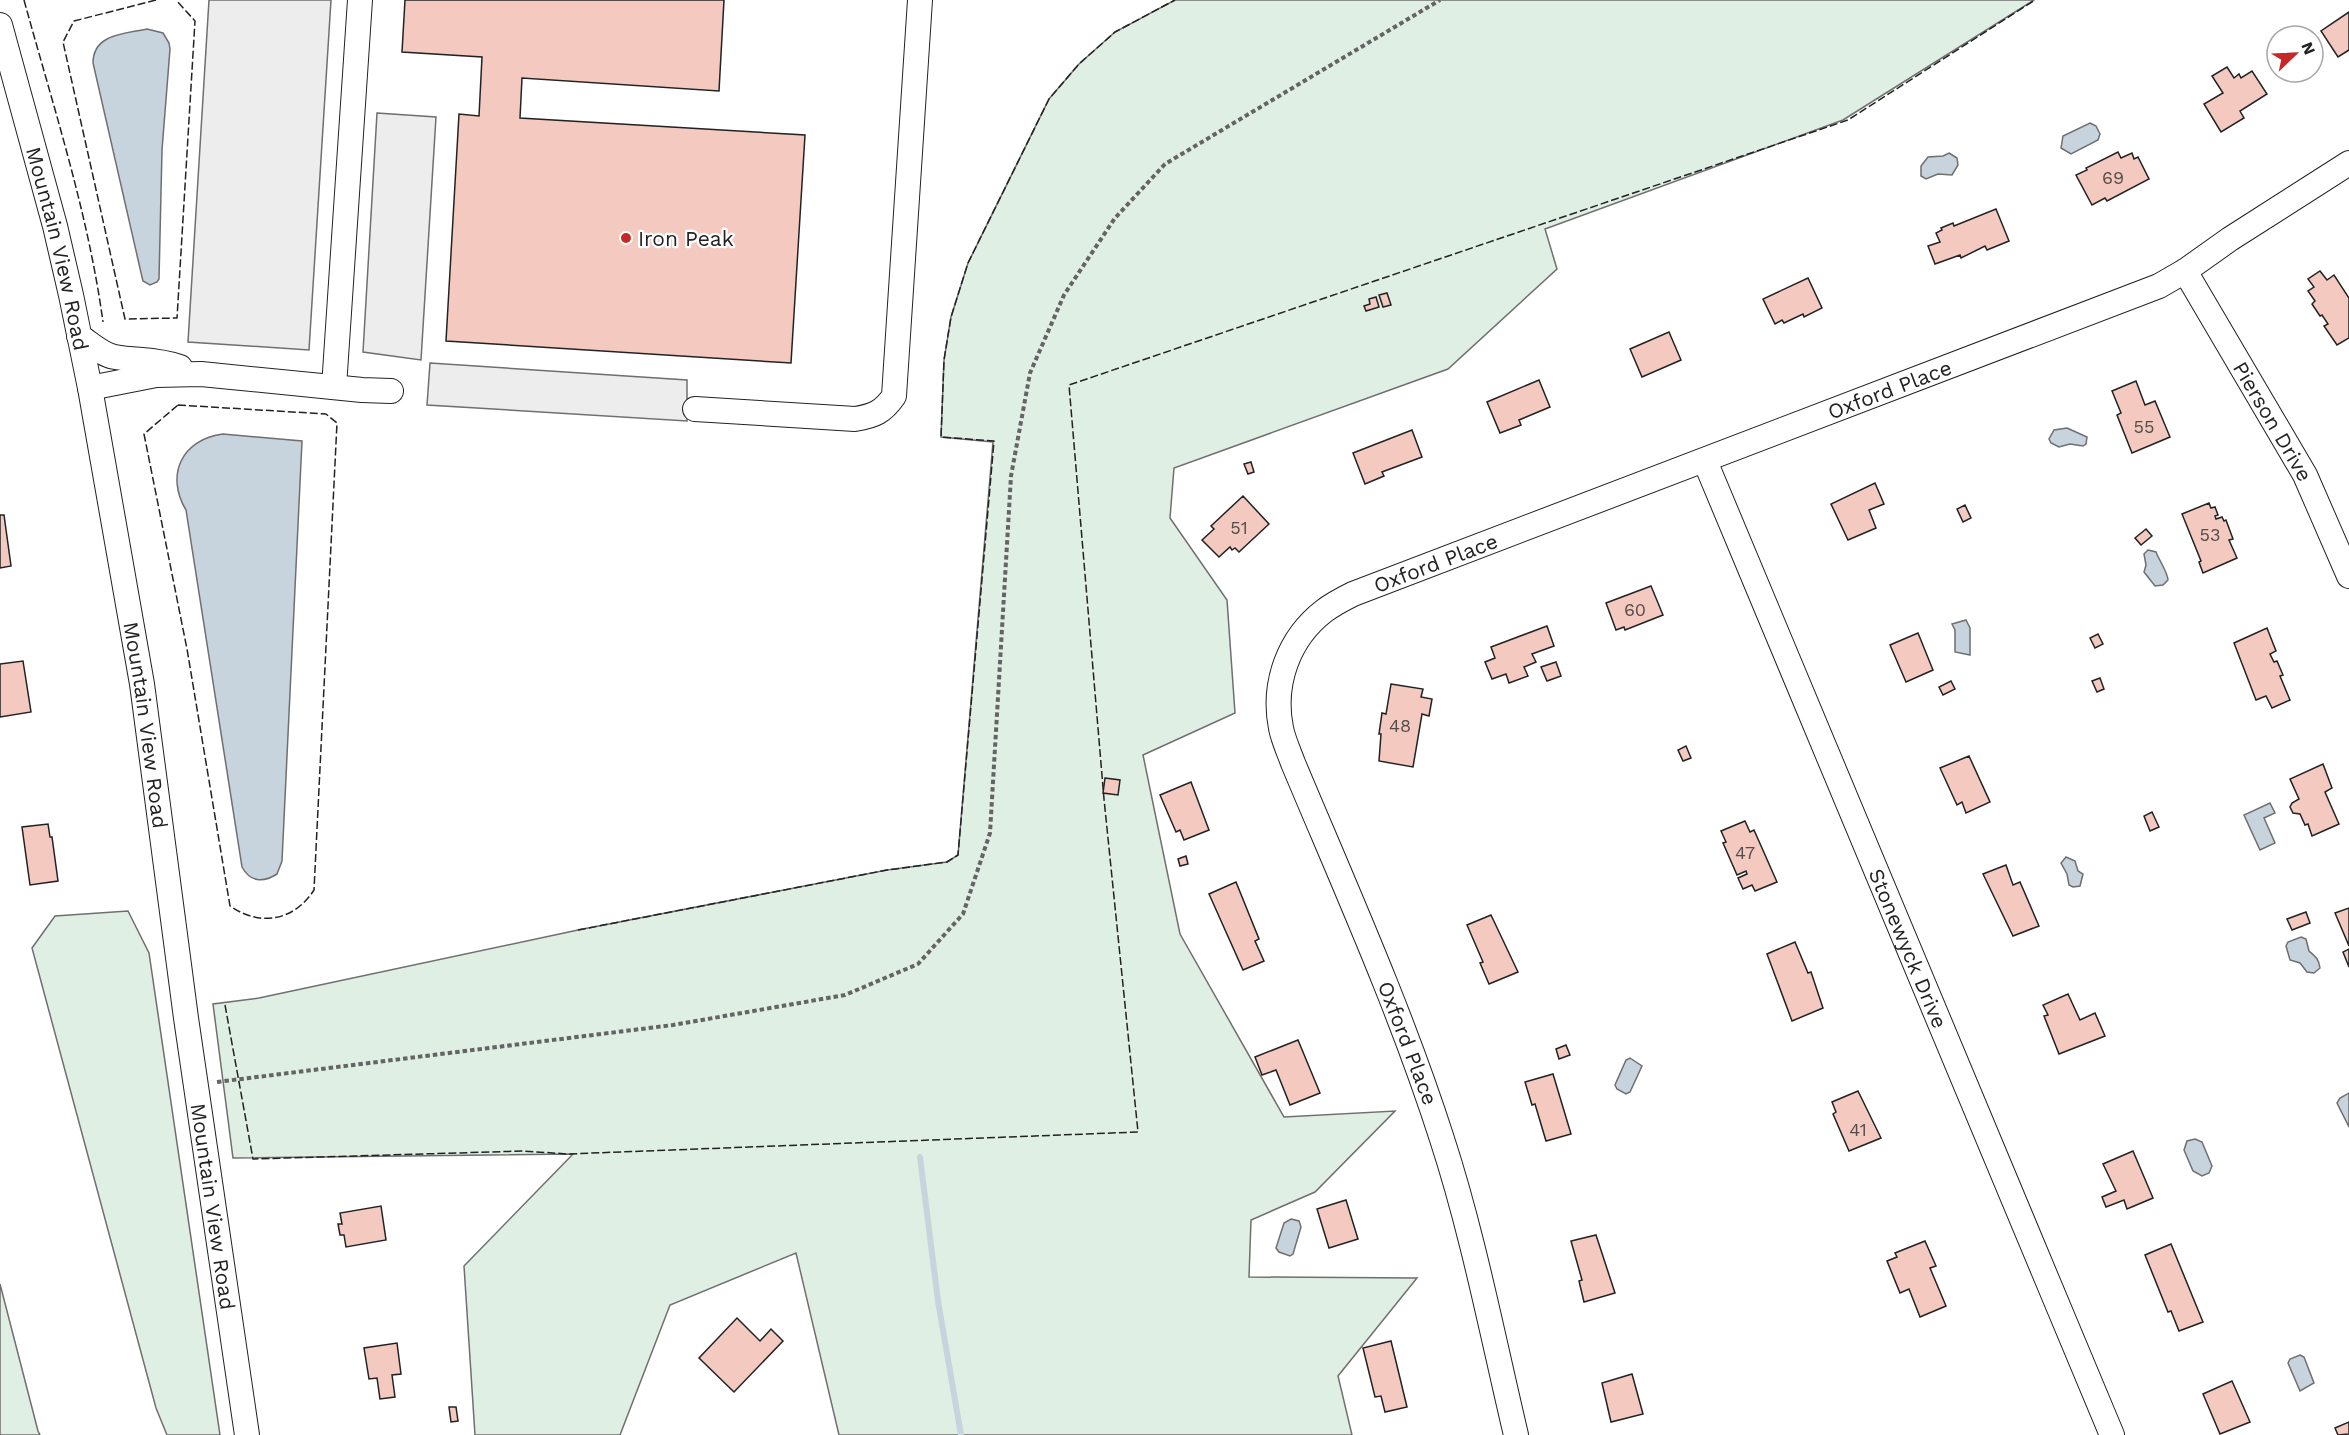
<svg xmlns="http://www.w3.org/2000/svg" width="2349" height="1435" font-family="'Work Sans',sans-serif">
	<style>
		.green { fill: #e0efe3; stroke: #6f6f6f; stroke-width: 1.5 }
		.parking { fill: #ededed; stroke: #6f6f6f; stroke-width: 1.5 }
		.water { fill: #c7d3dd; stroke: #6f6f6f; stroke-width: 1.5 }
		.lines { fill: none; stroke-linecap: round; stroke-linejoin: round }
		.stream { stroke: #c7d3dd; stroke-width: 6 }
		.building { fill: #f3c9c0; stroke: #222; stroke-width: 1.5 }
		.minor-casing { stroke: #222; stroke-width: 26 }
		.path { stroke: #646464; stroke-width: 4; stroke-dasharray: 4.5 3; stroke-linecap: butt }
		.minor { stroke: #fff; stroke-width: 24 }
		.fence { stroke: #222; stroke-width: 1.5; stroke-dasharray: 8 3; stroke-linecap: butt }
		.poi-dot { fill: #c62828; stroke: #fff; stroke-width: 2 }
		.labels { text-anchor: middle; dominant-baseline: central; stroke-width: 4.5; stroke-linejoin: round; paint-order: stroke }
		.number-label { font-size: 18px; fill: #564c4a }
		.poi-label { font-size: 21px; fill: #222; stroke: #fff; text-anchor: start }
		.street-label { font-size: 21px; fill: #222; stroke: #fff }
	</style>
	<rect width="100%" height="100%" fill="#fff"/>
	<g class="green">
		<polygon points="1175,0 2034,0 1843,120 1545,229 1557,269 1448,369 1174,468 1170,518 1227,600 1235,713 1143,755 1180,934 1284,1117 1395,1111 1315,1192 1251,1220 1249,1277 1417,1278 1338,1376 1352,1435 839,1435 796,1253 670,1305 620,1435 475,1435 464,1266 573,1154 233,1158 213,1004 259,998 578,930 887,870 947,862 958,855 993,442 941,437 944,360 951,317 968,263 1049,99 1079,64 1115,32"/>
		<polygon points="128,911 149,953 220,1435 167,1435 156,1408 32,948 55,916"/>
		<polygon points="0,1284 38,1431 40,1435 0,1435"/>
	</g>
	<g class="parking">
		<polygon points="209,0 331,0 309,350 188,342"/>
		<polygon points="377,113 436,117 421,360 363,352"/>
		<polygon points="430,363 687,380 687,421 427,405"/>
	</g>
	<g class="water">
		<path d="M147,29L163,33L169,43L170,49L162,150L159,279L157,282L150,285L143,281L142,277L93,63C93,34 124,34 147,29Z"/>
		<polygon points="2090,123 2096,126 2100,134 2098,140 2071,154 2061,148 2063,136"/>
		<polygon points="1949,153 1957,158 1958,165 1952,175 1938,174 1926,179 1921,176 1921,166 1928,157 1943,156"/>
		<polygon points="2067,428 2087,437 2086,444 2083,446 2070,444 2059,447 2051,443 2049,439 2054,430"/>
		<path d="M223,434L302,441L282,861L277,874C263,883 250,882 242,867L186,510C165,475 182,439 223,434Z"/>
		<path d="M2148,550L2156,552C2159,560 2168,573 2168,580L2163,585L2155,586L2144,572L2146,565L2144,554Z"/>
		<polygon points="1966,620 1970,628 1970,655 1955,652 1955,630 1952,624"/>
		<polygon points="2270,803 2275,813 2264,818 2275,843 2260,850 2244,815"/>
		<polygon points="2066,857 2075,861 2078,871 2083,874 2080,886 2073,887 2069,885 2067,874 2061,863"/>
		<path d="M2301,937L2306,939L2309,951C2315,956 2319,959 2320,968L2314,973L2307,972L2300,963L2290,960L2286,946L2288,942Z"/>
		<polygon points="1630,1058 1642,1066 1630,1092 1626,1094 1617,1089 1615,1085 1626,1060"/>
		<polygon points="2349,1093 2349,1127 2337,1103 2340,1098"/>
		<polygon points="2195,1139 2202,1142 2212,1166 2209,1173 2202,1176 2193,1171 2184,1150 2187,1141"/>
		<polygon points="1291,1219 1299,1221 1301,1227 1293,1254 1290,1256 1279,1252 1276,1248 1284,1223"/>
		<polygon points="2300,1355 2304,1357 2314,1383 2300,1391 2288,1363 2290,1359"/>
	</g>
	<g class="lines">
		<polyline class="stream" points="920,1157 938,1301 961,1435"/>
	</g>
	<g class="building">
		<polygon points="405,0 724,0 719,91 522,78 520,118 805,135 791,363 446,341 459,114 479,116 482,57 402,52"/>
		<polygon points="2349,12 2349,50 2338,57 2321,31"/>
		<polygon points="2227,67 2234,78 2239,74 2241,78 2252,71 2267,94 2240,111 2244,118 2221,132 2204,104 2223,93 2212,76"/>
		<polygon points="2118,152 2121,158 2132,153 2134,159 2138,157 2149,179 2107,201 2105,198 2092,205 2076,175 2087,170 2086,168"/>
		<polygon points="1996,209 2009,241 1987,250 1985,246 1961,258 1960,255 1935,264 1928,246 1940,242 1936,233 1942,230 1941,228 1953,223 1954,226"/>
		<polygon points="2320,271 2327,280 2334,275 2349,298 2349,338 2337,345 2324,326 2328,324 2322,315 2320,316 2312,304 2315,301 2308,291 2314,287 2308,279"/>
		<polygon points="1808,278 1822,308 1804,317 1803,314 1784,323 1782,320 1775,324 1763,299"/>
		<polygon points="1387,293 1391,305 1383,307 1379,295"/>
		<polygon points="1376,297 1379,307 1366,311 1364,306 1370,304 1369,299"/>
		<polygon points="1669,332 1681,360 1642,377 1630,349"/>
		<polygon points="1539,380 1550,407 1519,420 1521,425 1500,433 1487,402"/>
		<polygon points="2136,381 2145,405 2155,401 2170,437 2132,453 2117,415 2121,413 2112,391"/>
		<polygon points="1412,430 1422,457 1382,472 1384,476 1365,484 1353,453"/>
		<polygon points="1251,462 1254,472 1248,474 1244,464"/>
		<polygon points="1875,483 1884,504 1869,510 1876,528 1848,540 1831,504"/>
		<polygon points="1243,496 1269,524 1239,552 1235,548 1232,550 1230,547 1219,557 1202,540 1214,529 1211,526"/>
		<polygon points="2209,503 2211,508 2215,507 2218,515 2215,516 2216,519 2222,517 2224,521 2226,520 2233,539 2229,540 2237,558 2203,573 2199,562 2201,561 2182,514"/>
		<polygon points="1965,505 1971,518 1963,522 1957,509"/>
		<polygon points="0,515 4,515 11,566 0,568"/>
		<polygon points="2146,529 2152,536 2141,545 2135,538"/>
		<polygon points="1651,586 1663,615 1625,630 1624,627 1616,630 1606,603"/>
		<polygon points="1547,626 1554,646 1532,654 1536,662 1524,667 1528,676 1509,683 1506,674 1492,679 1485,662 1495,658 1491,647"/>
		<polygon points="2267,628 2276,651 2270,654 2274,662 2277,661 2283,675 2280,676 2290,700 2272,708 2266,696 2256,700 2234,643"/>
		<polygon points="1918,633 1933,670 1906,682 1890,645"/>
		<polygon points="2098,634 2103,644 2095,648 2090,638"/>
		<polygon points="23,661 31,712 0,717 0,664"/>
		<polygon points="1556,662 1561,676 1547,681 1541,667"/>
		<polygon points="2100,678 2104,689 2097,692 2092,681"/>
		<polygon points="1951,681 1955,689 1943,695 1939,687"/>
		<polygon points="1391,684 1423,689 1421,697 1432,699 1429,716 1422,714 1413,767 1379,761 1381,734 1379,734 1382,713 1386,714"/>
		<polygon points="1686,746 1691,758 1683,761 1678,750"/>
		<polygon points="1969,756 1990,802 1966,813 1962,802 1957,805 1940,768"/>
		<polygon points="2323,764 2332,788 2325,792 2339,824 2312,836 2308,824 2305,825 2300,814 2293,813 2290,807 2292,803 2299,799 2290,779"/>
		<polygon points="1105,778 1120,780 1118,795 1103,793"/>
		<polygon points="1191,782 1209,830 1184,840 1180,830 1176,832 1160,795"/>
		<polygon points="2152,812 2159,827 2150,831 2144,816"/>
		<polygon points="1745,821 1750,832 1754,830 1777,882 1755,891 1752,885 1743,889 1738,878 1747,874 1746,871 1737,875 1723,843 1726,842 1721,831"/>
		<polygon points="48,824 50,837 52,837 58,881 30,885 22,827"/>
		<polygon points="1186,856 1188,864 1180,866 1178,859"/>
		<polygon points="2006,865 2013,885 2020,882 2039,926 2013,936 1983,874"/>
		<polygon points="1236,882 1259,939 1255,941 1264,961 1243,970 1209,894"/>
		<polygon points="2349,908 2349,946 2335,913"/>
		<polygon points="2306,912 2310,923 2292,930 2287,919"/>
		<polygon points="1491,915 1518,972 1489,984 1480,963 1483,962 1467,925"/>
		<polygon points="1795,942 1808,973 1811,972 1823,1008 1792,1021 1767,954"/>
		<polygon points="2349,949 2349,967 2343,952"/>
		<polygon points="2068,994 2080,1020 2095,1013 2105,1036 2059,1054 2044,1016 2048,1015 2043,1005"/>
		<polygon points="1298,1040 1320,1093 1290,1105 1276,1070 1262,1075 1255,1057"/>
		<polygon points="1566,1045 1570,1055 1559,1059 1556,1049"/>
		<polygon points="1553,1074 1571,1134 1546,1141 1535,1104 1532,1105 1525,1082"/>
		<polygon points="1858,1091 1881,1138 1849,1151 1833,1114 1836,1112 1832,1102"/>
		<polygon points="2133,1151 2153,1198 2127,1209 2124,1200 2106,1207 2102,1197 2116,1191 2103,1164"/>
		<polygon points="1346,1200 1358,1239 1329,1248 1317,1209"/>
		<polygon points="381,1206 386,1240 346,1247 344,1235 340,1235 338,1224 342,1224 340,1213"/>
		<polygon points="1596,1235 1615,1293 1584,1302 1579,1281 1582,1280 1571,1241"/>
		<polygon points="1925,1241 1936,1266 1930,1268 1946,1306 1920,1317 1909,1289 1900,1293 1887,1261 1897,1257 1895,1253"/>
		<polygon points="2171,1244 2203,1322 2179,1331 2171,1311 2168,1312 2145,1255"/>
		<polygon points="737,1318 760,1341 771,1329 783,1341 734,1392 699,1358"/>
		<polygon points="1391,1341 1407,1407 1385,1412 1381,1396 1375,1397 1363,1348"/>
		<polygon points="397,1343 401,1374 392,1375 395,1397 380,1399 377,1378 369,1379 364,1348"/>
		<polygon points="1632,1374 1643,1414 1611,1422 1602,1383"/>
		<polygon points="2232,1381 2250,1422 2220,1434 2203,1394"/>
		<polygon points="449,1407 456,1407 458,1421 451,1422"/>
		<polygon points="2349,1422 2349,1434 2338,1435 2335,1428"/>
	</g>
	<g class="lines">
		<g class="minor-casing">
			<g id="minor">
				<path id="s1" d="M0,25L55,226L71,295L90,388L142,684L186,1018L247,1435"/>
				<path id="s2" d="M2185,271L2305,475L2349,576"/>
				<path d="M79,336C90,343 102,355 115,357C138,361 157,359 180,367"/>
				<polyline points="334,387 360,0"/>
				<polyline points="90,388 156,375 201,374 362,390 391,391"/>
				<path d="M695,409L855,419C874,416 883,412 894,396L920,0"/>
				<path id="s3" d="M1705,461L2112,1435"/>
				<path id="s4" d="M1516,1435C1493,1338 1473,1234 1442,1139C1401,1011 1345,887 1293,763C1289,752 1283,739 1281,728C1272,683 1289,638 1324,611C1333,604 1343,599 1353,594L2159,286L2185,271L2230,239L2349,163"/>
			</g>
		</g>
		<polyline class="path" points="217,1082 673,1025 845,995 918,964 963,914 990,833 1011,476 1030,373 1064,295 1115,218 1165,164 1440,0"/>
		<use href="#minor" class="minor"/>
		<g class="fence">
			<path d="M24,0C53,106 88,212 103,322"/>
			<polyline points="156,0 74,21 63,42 125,319 177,318 195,21 176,0"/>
			<path d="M178,405L326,414L337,423L314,890C294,921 260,927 230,906L187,649L144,434Z"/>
			<polyline points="578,930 887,870 947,862 958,855 994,441 941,437 944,360 951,317 968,263 1049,99 1079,64 1115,32 1175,0"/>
			<polyline points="225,1005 253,1159 523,1151 568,1154 1138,1132 1104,799 1069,385 1848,120 2035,0"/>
		</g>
	</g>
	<circle class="poi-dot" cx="626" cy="238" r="6"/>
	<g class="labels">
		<g class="number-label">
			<text x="2113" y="177">69</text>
			<text x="2144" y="426">55</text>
			<text x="1239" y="527">51</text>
			<text x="2210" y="534">53</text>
			<text x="1635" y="609">60</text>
			<text x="1400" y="725">48</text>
			<text x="1745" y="852">47</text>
			<text x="1858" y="1129">41</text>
		</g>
		<g class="poi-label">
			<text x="638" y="238">Iron Peak</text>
		</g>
		<g class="street-label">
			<text stroke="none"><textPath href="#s1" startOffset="231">Mountain View Road</textPath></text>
			<text stroke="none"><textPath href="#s4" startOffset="1486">Oxford Place</textPath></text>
			<text stroke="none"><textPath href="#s2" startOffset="174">Pierson Drive</textPath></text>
			<text stroke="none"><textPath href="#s4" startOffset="1000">Oxford Place</textPath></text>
			<text stroke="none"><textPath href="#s1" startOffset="716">Mountain View Road</textPath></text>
			<text stroke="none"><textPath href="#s3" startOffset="528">Stonewyck Drive</textPath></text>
			<text transform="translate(1408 1043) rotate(69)">Oxford Place</text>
			<text stroke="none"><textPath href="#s1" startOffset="1202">Mountain View Road</textPath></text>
		</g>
	</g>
	<g transform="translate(2295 54) rotate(67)"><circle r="28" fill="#ffffff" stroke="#a7a7a7" stroke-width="1.5"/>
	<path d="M0-4.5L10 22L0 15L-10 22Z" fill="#c62828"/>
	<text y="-9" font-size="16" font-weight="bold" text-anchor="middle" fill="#222222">N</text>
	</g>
</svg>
